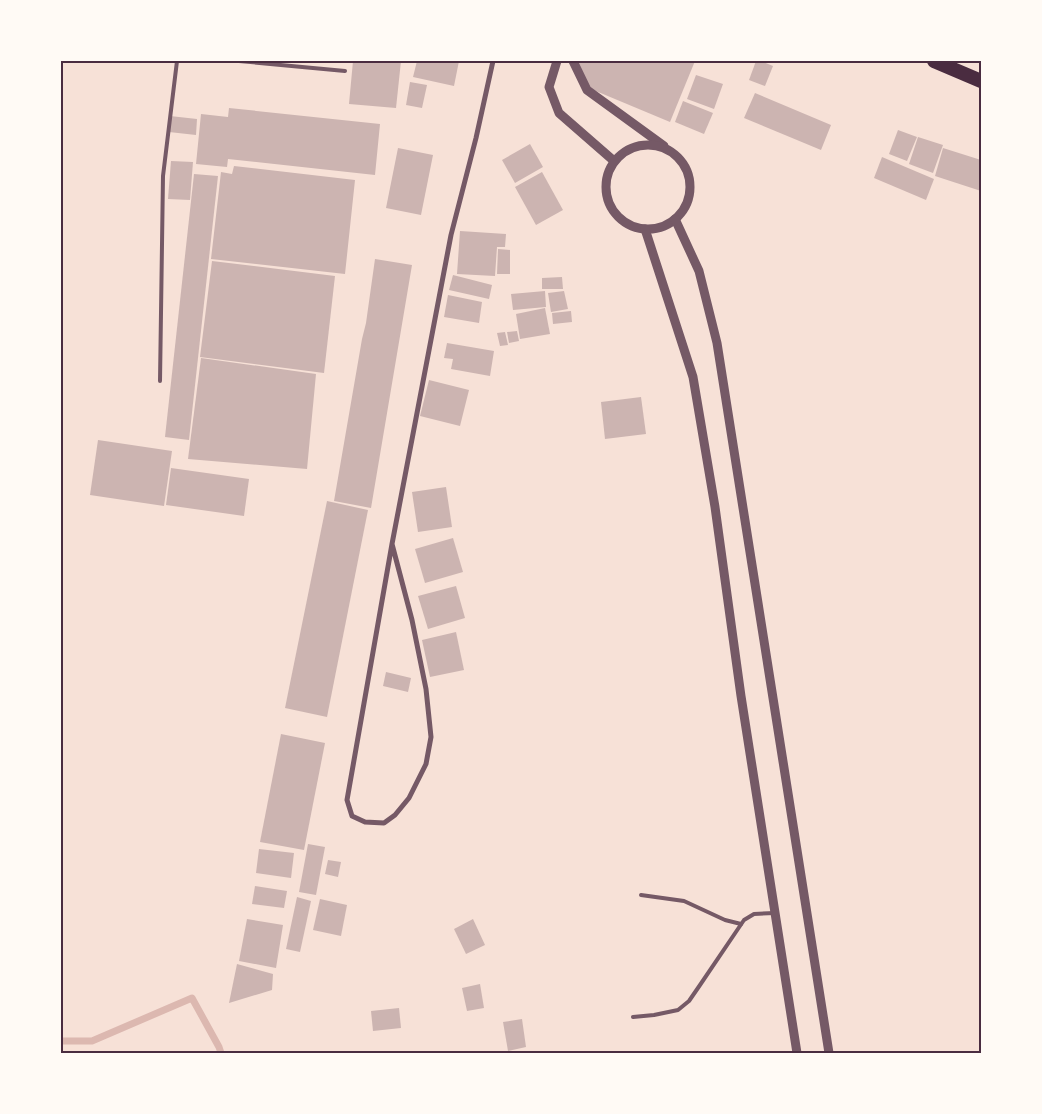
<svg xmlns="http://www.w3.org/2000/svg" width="1042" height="1114" font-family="Barlow,sans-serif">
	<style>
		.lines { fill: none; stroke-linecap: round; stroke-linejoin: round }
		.stream { stroke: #dcb8b0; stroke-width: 7 }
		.building { fill: #ccb4b1 }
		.service { stroke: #755966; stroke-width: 4 }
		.minor { stroke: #755966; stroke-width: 5 }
		.tertiary { stroke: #755966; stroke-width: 9 }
		.trunk { stroke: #4a2c40; stroke-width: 14 }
		.neatline { fill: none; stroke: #4a2c40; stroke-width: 2 }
	</style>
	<rect width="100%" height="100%" fill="#f7e1d7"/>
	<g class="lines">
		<polyline class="stream" points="61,1041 92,1041 192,998 219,1047 221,1053"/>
	</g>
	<g class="building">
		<polygon points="353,61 401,61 396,108 349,104"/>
		<polygon points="417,61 459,61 454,86 413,77"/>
		<polygon points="574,61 695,61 670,122 591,89"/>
		<polygon points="756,61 761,61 773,66 765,86 749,80"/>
		<polygon points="696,75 723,84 714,109 687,99"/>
		<polygon points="410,82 427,85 422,108 406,105"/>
		<polygon points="755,93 831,125 821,150 744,118"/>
		<polygon points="683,101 713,113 704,134 675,122"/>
		<polygon points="229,108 380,124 375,175 228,159 227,167 196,164 201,114 228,117"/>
		<polygon points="170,116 197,119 196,135 169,132"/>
		<polygon points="898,130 917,137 907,161 889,154"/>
		<polygon points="918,137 943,145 933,173 909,164"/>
		<polygon points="530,144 543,167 515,183 502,160"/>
		<polygon points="398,148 433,155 421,215 386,208"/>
		<polygon points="943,148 981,160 981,191 935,176"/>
		<polygon points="882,157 934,179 926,200 874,178"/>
		<polygon points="171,161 193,162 190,200 168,199"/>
		<polygon points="234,166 355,180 345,274 211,259 221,172 232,174"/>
		<polygon points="542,172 563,210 536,225 515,187"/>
		<polygon points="194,174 218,176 189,440 165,437"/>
		<polygon points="460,231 506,234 505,247 497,247 495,276 457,274"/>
		<polygon points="498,249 510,250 510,274 497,274"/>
		<polygon points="375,259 412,265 371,508 334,501 362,339 366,323"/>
		<polygon points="212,261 335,276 324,373 200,357"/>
		<polygon points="453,275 492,285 489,299 449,290"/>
		<polygon points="562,277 563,289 542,289 542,278"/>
		<polygon points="545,291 546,307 513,310 511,294"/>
		<polygon points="564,291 568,309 551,312 548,293"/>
		<polygon points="448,295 482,302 479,323 444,317"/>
		<polygon points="545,308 550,334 520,339 516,314"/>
		<polygon points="571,311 572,322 553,324 552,313"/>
		<polygon points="517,331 519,341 509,343 507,332"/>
		<polygon points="505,332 508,345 500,346 497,333"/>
		<polygon points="447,343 494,351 490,376 451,369 453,359 444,358"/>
		<polygon points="201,358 316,374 307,469 188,459"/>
		<polygon points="429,380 469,390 460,426 420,416"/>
		<polygon points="641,397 646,434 605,439 601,402"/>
		<polygon points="98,440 172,451 164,506 90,495"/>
		<polygon points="171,468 249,479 244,516 166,505"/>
		<polygon points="446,487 452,527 418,532 412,492"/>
		<polygon points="327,501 368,510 327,717 285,708"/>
		<polygon points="453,538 463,572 425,583 415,549"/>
		<polygon points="456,586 465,618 428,629 418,596"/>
		<polygon points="456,632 464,670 430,677 422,640"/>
		<polygon points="386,672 411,678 408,692 383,686"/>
		<polygon points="281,734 325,743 304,850 260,842"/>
		<polygon points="308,844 325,847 316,895 299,892"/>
		<polygon points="259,849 294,853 291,878 256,873"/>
		<polygon points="328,860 341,862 338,877 325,874"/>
		<polygon points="255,886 287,891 284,908 252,904"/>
		<polygon points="297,897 311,901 300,952 286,949"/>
		<polygon points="320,899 347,905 341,936 313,930"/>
		<polygon points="247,919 283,925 276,968 239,961"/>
		<polygon points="473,919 485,945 466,954 454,929"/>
		<polygon points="237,964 273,974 272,990 229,1003"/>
		<polygon points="480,984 484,1008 467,1011 462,988"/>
		<polygon points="399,1008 401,1028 373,1031 371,1011"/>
		<polygon points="522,1019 526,1047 508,1051 503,1022"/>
	</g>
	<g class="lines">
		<g class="service">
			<polyline points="239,61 345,71"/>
			<polyline points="160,381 163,176 177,61"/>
			<polyline points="641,895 684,901 725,920 741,924"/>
			<polyline points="633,1017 654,1015 678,1010 689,1001 700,985 744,920 754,914 775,913"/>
		</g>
		<polyline class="minor" points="392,544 412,620 426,689 431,737 426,764 409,798 395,815 384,823 365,822 352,816 347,800 392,544 451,235 476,138 493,61"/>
		<g class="tertiary">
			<polyline points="557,61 549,87 559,113 614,161"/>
			<polyline points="573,61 587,90 664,146"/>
			<circle cx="648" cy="187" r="42"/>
			<polyline points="675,219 699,271 717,343 829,1053"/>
			<polyline points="645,229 693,377 715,507 741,696 797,1053"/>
		</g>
		<polyline class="trunk" points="934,61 981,81"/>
	</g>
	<rect width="1042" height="1114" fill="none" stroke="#fffaf5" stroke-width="125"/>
	<rect x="62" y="62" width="918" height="990" class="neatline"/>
</svg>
